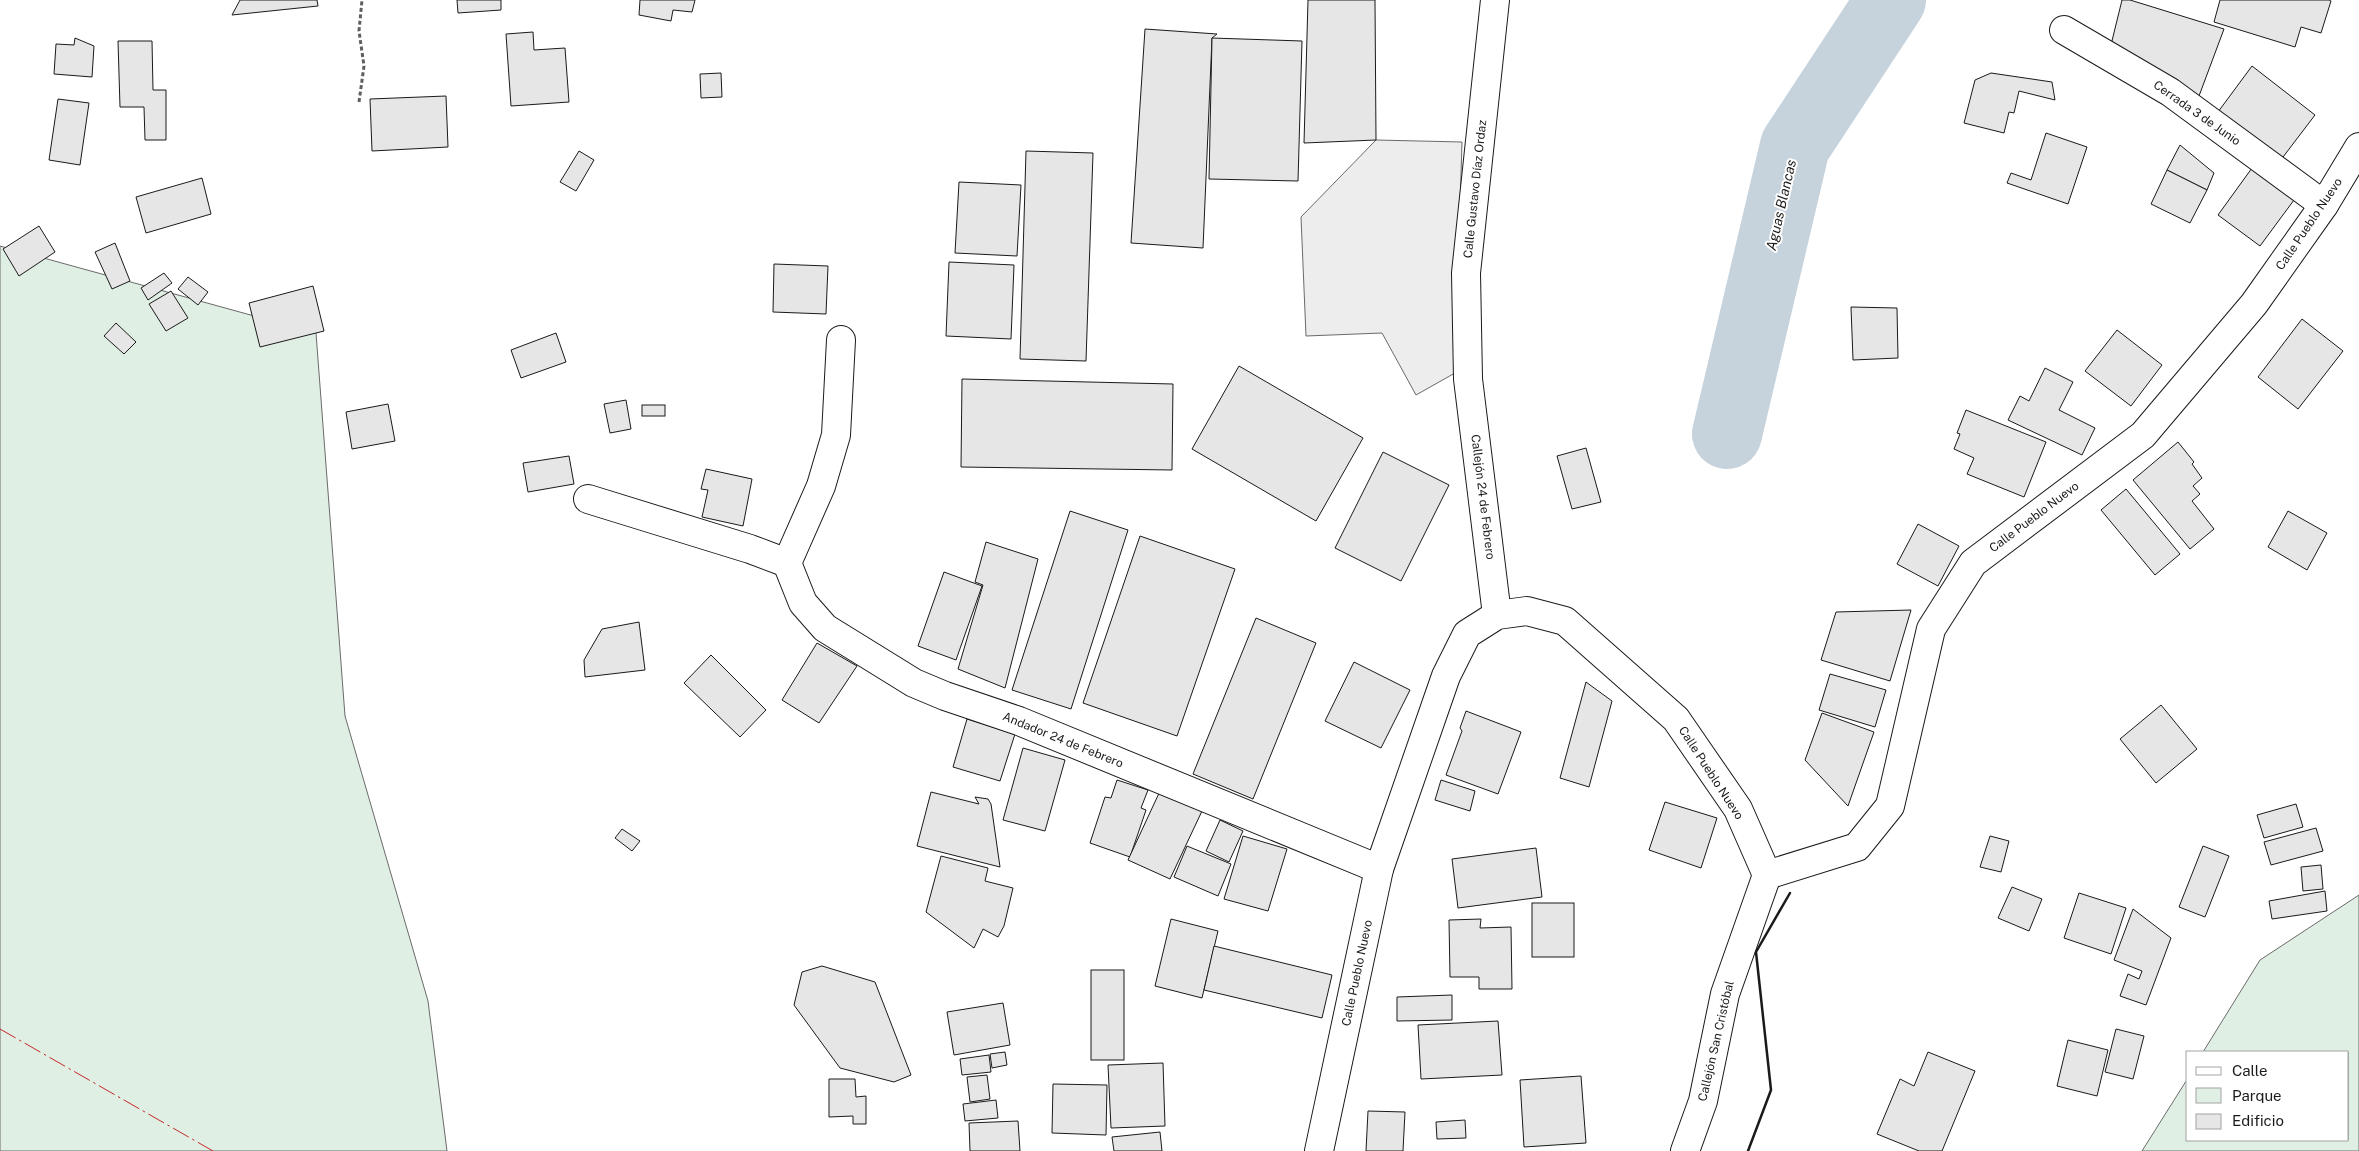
<svg xmlns="http://www.w3.org/2000/svg" width="2359" height="1151" font-family="'Public Sans',sans-serif">
	<style>
		.green { fill: #e0efe3; stroke: #6a6a6a }
		.parking { fill: #ededed; stroke: #6a6a6a }
		.lines { fill: none; stroke-linecap: round; stroke-linejoin: round }
		.river { stroke: #c6d2dc; stroke-width: 70 }
		.building { fill: #e6e6e6; stroke: #1a1a1a }
		.minor-casing { stroke: #1a1a1a; stroke-width: 30 }
		.path { stroke: #5f5f5f; stroke-width: 3; stroke-dasharray: 4 2.5; stroke-linecap: butt }
		.minor { stroke: #fff; stroke-width: 28 }
		.wall { stroke: #1a1a1a; stroke-width: 2.5 }
		.power { stroke: #c62828; stroke-width: 1; stroke-dasharray: 18 4 2.5 4; stroke-linecap: butt }
		.labels { text-anchor: middle; dominant-baseline: central; stroke-width: 4; stroke-linejoin: round; paint-order: stroke }
		.street-label { font-size: 12px; fill: #1a1a1a; stroke: #fff }
		.water-label { font-size: 14px; font-style: italic; fill: #1a1a1a; stroke: #fff }
	</style>
	<rect width="100%" height="100%" fill="#fff"/>
	<g class="green">
		<polygon points="0,246 316,333 345,716 428,1001 447,1151 0,1151"/>
		<polygon points="2359,895 2359,1151 2142,1151 2188,1078 2188,1140 2348,1140 2348,1052 2203,1052 2260,960"/>
	</g>
	<polygon class="parking" points="1376,140 1462,142 1455,373 1416,395 1382,333 1306,336 1301,217"/>
	<g class="lines">
		<polyline class="river" points="1727,434 1795,146 1891,0"/>
	</g>
	<g class="building">
		<polygon points="240,0 317,0 318,6 232,15"/>
		<polygon points="457,0 501,0 501,10 458,13"/>
		<polygon points="640,0 695,0 692,12 673,10 671,21 639,15"/>
		<polygon points="1308,0 1375,0 1376,140 1304,143"/>
		<polygon points="2122,0 2130,0 2224,29 2199,96 2110,49"/>
		<polygon points="2220,0 2329,0 2331,1 2321,33 2301,27 2295,47 2214,22"/>
		<polygon points="1145,29 1217,34 1212,38 1203,248 1131,243"/>
		<polygon points="533,32 534,50 565,48 569,102 511,106 506,34"/>
		<polygon points="75,38 94,46 92,77 54,74 56,44 74,45"/>
		<polygon points="1212,38 1302,41 1298,181 1209,179"/>
		<polygon points="118,41 152,41 153,90 166,90 166,140 145,140 144,107 120,107"/>
		<polygon points="2252,66 2315,115 2280,161 2218,112"/>
		<polygon points="721,73 722,97 701,98 700,74"/>
		<polygon points="1991,73 2052,82 2055,100 2019,91 2014,113 2009,112 2004,133 1964,123 1975,80"/>
		<polygon points="446,96 448,147 372,151 370,99"/>
		<polygon points="58,99 89,103 80,165 49,160"/>
		<polygon points="2046,133 2087,147 2068,204 2007,183 2011,173 2031,180"/>
		<polygon points="2180,145 2214,173 2207,190 2167,170"/>
		<polygon points="579,151 594,160 576,191 560,182"/>
		<polygon points="1026,151 1093,153 1086,361 1020,359"/>
		<polygon points="2252,168 2294,200 2260,246 2218,215"/>
		<polygon points="2167,170 2207,190 2190,223 2151,204"/>
		<polygon points="202,178 211,214 146,233 136,197"/>
		<polygon points="959,182 1021,185 1017,256 955,253"/>
		<polygon points="39,226 55,252 19,276 3,249"/>
		<polygon points="115,243 130,281 112,289 95,252"/>
		<polygon points="949,262 1014,265 1011,339 946,336"/>
		<polygon points="774,264 828,266 826,314 773,312"/>
		<polygon points="164,273 172,283 148,300 141,288"/>
		<polygon points="188,277 208,292 198,305 178,289"/>
		<polygon points="313,286 324,331 260,347 249,303"/>
		<polygon points="171,291 188,318 166,331 149,304"/>
		<polygon points="1851,307 1897,308 1898,358 1853,360"/>
		<polygon points="2302,319 2343,351 2298,409 2258,377"/>
		<polygon points="116,323 136,342 124,354 104,336"/>
		<polygon points="2117,330 2162,365 2131,406 2085,371"/>
		<polygon points="556,333 566,362 521,378 511,350"/>
		<polygon points="1239,366 1363,438 1316,521 1192,449"/>
		<polygon points="2045,368 2073,382 2059,410 2095,428 2082,455 2008,420 2020,396 2029,401"/>
		<polygon points="962,379 1173,384 1172,470 961,467"/>
		<polygon points="626,400 631,429 610,433 604,404"/>
		<polygon points="388,404 395,441 352,449 346,412"/>
		<rect x="642" y="405" width="23" height="11"/>
		<polygon points="1966,410 2046,442 2024,497 1967,474 1974,458 1954,449 1960,434 1957,433"/>
		<polygon points="2178,442 2194,462 2192,464 2202,478 2193,486 2200,494 2192,501 2214,529 2190,549 2133,480"/>
		<polygon points="1586,448 1601,502 1572,509 1557,456"/>
		<polygon points="1383,452 1449,485 1401,581 1335,548"/>
		<polygon points="569,456 574,484 528,492 523,463"/>
		<polygon points="706,469 752,479 743,526 702,517 708,490 701,489"/>
		<polygon points="2126,489 2180,554 2155,575 2101,510"/>
		<polygon points="1070,511 1128,530 1071,709 1012,690"/>
		<polygon points="2288,511 2327,533 2307,570 2268,547"/>
		<polygon points="1918,524 1959,546 1938,586 1897,564"/>
		<polygon points="1140,536 1235,569 1177,736 1083,703"/>
		<polygon points="986,542 1038,559 1005,688 958,669 983,585 975,582"/>
		<polygon points="944,572 982,586 956,660 918,646"/>
		<polygon points="1911,610 1890,681 1821,660 1836,612"/>
		<polygon points="1256,618 1316,643 1253,799 1193,774"/>
		<polygon points="639,622 645,670 585,677 584,660 602,629"/>
		<polygon points="817,643 857,666 819,723 782,700"/>
		<polygon points="711,655 766,710 740,737 684,683"/>
		<polygon points="1354,662 1410,690 1381,748 1325,721"/>
		<polygon points="1830,674 1886,690 1875,727 1819,710"/>
		<polygon points="1586,682 1612,701 1589,787 1560,778"/>
		<polygon points="2161,705 2197,749 2156,783 2120,739"/>
		<polygon points="1466,711 1521,732 1498,794 1446,775 1462,731 1460,728"/>
		<polygon points="1822,713 1874,732 1848,806 1805,760"/>
		<polygon points="967,719 1015,734 1000,781 953,767"/>
		<polygon points="1023,748 1065,760 1045,831 1003,820"/>
		<polygon points="1117,780 1148,790 1141,808 1146,810 1130,857 1090,843 1105,797 1111,798"/>
		<polygon points="1441,780 1475,791 1470,811 1435,800"/>
		<polygon points="1160,791 1202,811 1170,879 1128,860"/>
		<polygon points="931,792 979,804 975,797 988,799 991,804 1000,867 917,846"/>
		<polygon points="1665,802 1717,818 1701,868 1649,850"/>
		<polygon points="2296,804 2303,827 2264,838 2257,815"/>
		<polygon points="1220,820 1243,831 1229,862 1206,851"/>
		<polygon points="2316,828 2323,851 2271,865 2264,842"/>
		<polygon points="622,829 640,841 632,851 615,838"/>
		<polygon points="1243,836 1287,849 1268,911 1224,899"/>
		<polygon points="1990,836 2009,841 2001,872 1980,867"/>
		<polygon points="1187,846 1231,864 1218,896 1174,877"/>
		<polygon points="2203,846 2229,856 2205,917 2179,907"/>
		<polygon points="1536,848 1542,897 1458,908 1452,859"/>
		<polygon points="941,856 988,868 985,881 1013,888 1004,926 998,937 983,929 974,948 926,912"/>
		<polygon points="2321,865 2323,889 2303,891 2301,867"/>
		<polygon points="2012,887 2042,899 2029,931 1998,918"/>
		<polygon points="2325,891 2327,911 2272,919 2269,901"/>
		<polygon points="2079,893 2126,908 2111,954 2064,938"/>
		<rect x="1532" y="903" width="42" height="54"/>
		<polygon points="2133,909 2171,938 2146,1005 2120,996 2128,974 2139,979 2142,971 2114,960"/>
		<polygon points="1171,919 1218,931 1202,998 1155,986"/>
		<polygon points="1481,919 1480,928 1511,927 1512,989 1479,989 1479,977 1450,977 1449,920"/>
		<polygon points="1214,946 1332,975 1322,1018 1204,990"/>
		<polygon points="822,966 875,982 911,1075 894,1082 840,1068 794,1005 802,972"/>
		<rect x="1091" y="970" width="33" height="90"/>
		<polygon points="1452,995 1452,1020 1397,1021 1397,997"/>
		<polygon points="1003,1003 1010,1045 954,1055 947,1012"/>
		<polygon points="1498,1021 1502,1075 1421,1079 1418,1025"/>
		<polygon points="2116,1029 2144,1036 2133,1079 2105,1072"/>
		<polygon points="2068,1040 2108,1050 2097,1096 2057,1086"/>
		<polygon points="1005,1052 1007,1065 992,1068 990,1054"/>
		<polygon points="1928,1052 1975,1071 1942,1151 1919,1151 1877,1134 1900,1079 1914,1086"/>
		<polygon points="989,1055 991,1072 962,1075 960,1059"/>
		<polygon points="1163,1063 1165,1126 1111,1128 1108,1065"/>
		<polygon points="987,1075 990,1099 970,1102 967,1077"/>
		<polygon points="1581,1076 1586,1143 1524,1147 1520,1080"/>
		<polygon points="829,1079 855,1079 856,1097 866,1096 866,1124 853,1124 853,1116 829,1117"/>
		<polygon points="1053,1084 1107,1085 1106,1135 1052,1133"/>
		<polygon points="996,1100 998,1118 965,1121 963,1104"/>
		<polygon points="1368,1111 1405,1112 1403,1151 1366,1151"/>
		<polygon points="1465,1120 1466,1138 1437,1139 1436,1122"/>
		<polygon points="1018,1121 1020,1151 970,1151 969,1123"/>
		<polygon points="1160,1132 1162,1151 1114,1151 1112,1137"/>
	</g>
	<g class="lines">
		<g class="minor-casing">
			<g id="minor">
				<polyline points="1495,0 1466,273 1468,379 1497,615"/>
				<polyline points="2064,30 2170,92 2324,205"/>
				<polyline points="588,499 750,549 787,563"/>
				<polyline points="787,563 803,603 825,628 914,683 945,696 1019,721 1379,869"/>
				<polyline points="787,563 821,486 836,435 841,340"/>
				<polyline points="1319,1151 1379,869 1446,676 1467,634 1497,615 1527,611 1565,621 1676,719 1738,809 1767,875 1857,847 1890,806 1931,629 1973,563 2143,435 2254,304 2324,205 2359,147"/>
				<polyline points="1685,1151 1703,1101 1725,994 1767,875"/>
			</g>
		</g>
		<polyline class="path" points="359,102 364,66 359,31 362,0"/>
		<use href="#minor" class="minor"/>
		<polyline class="wall" points="1748,1151 1771,1090 1756,952 1790,893"/>
		<polyline class="power" points="0,1029 213,1151"/>
	</g>
	<g class="labels">
		<g class="street-label">
			<text transform="translate(2197 113) rotate(35)">Cerrada 3 de Junio</text>
			<text transform="translate(1475 189) rotate(-84)">Calle Gustavo Díaz Ordaz</text>
			<text transform="translate(2309 224) rotate(-56)">Calle Pueblo Nuevo</text>
			<text transform="translate(1483 497) rotate(83)">Callejón 24 de Febrero</text>
			<text transform="translate(2034 517) rotate(-37)">Calle Pueblo Nuevo</text>
			<text transform="translate(1063 740) rotate(22)">Andador 24 de Febrero</text>
			<text transform="translate(1711 773) rotate(57)">Calle Pueblo Nuevo</text>
			<text transform="translate(1357 973) rotate(-78)">Calle Pueblo Nuevo</text>
			<text transform="translate(1716 1041) rotate(-77)">Callejón San Cristóbal</text>
		</g>
		<g class="water-label">
			<text transform="translate(1781 205) rotate(-77)">Aguas Blancas</text>
		</g>
	</g>
	<rect x="2186" y="1051" width="162" height="90" fill="#ffffff" stroke="#a3a3a3"/>
	<rect x="2196" y="1067" width="25" height="8" fill="#ffffff" stroke="#a3a3a3"/>
	<text x="2232" y="1076" font-size="15" fill="#1a1a1a">Calle</text>
	<rect x="2196" y="1088" width="25" height="15" fill="#e0efe3" stroke="#a3a3a3"/>
	<text x="2232" y="1101" font-size="15" fill="#1a1a1a">Parque</text>
	<rect x="2196" y="1114" width="25" height="15" fill="#e6e6e6" stroke="#a3a3a3"/>
	<text x="2232" y="1126" font-size="15" fill="#1a1a1a">Edificio</text>
</svg>
